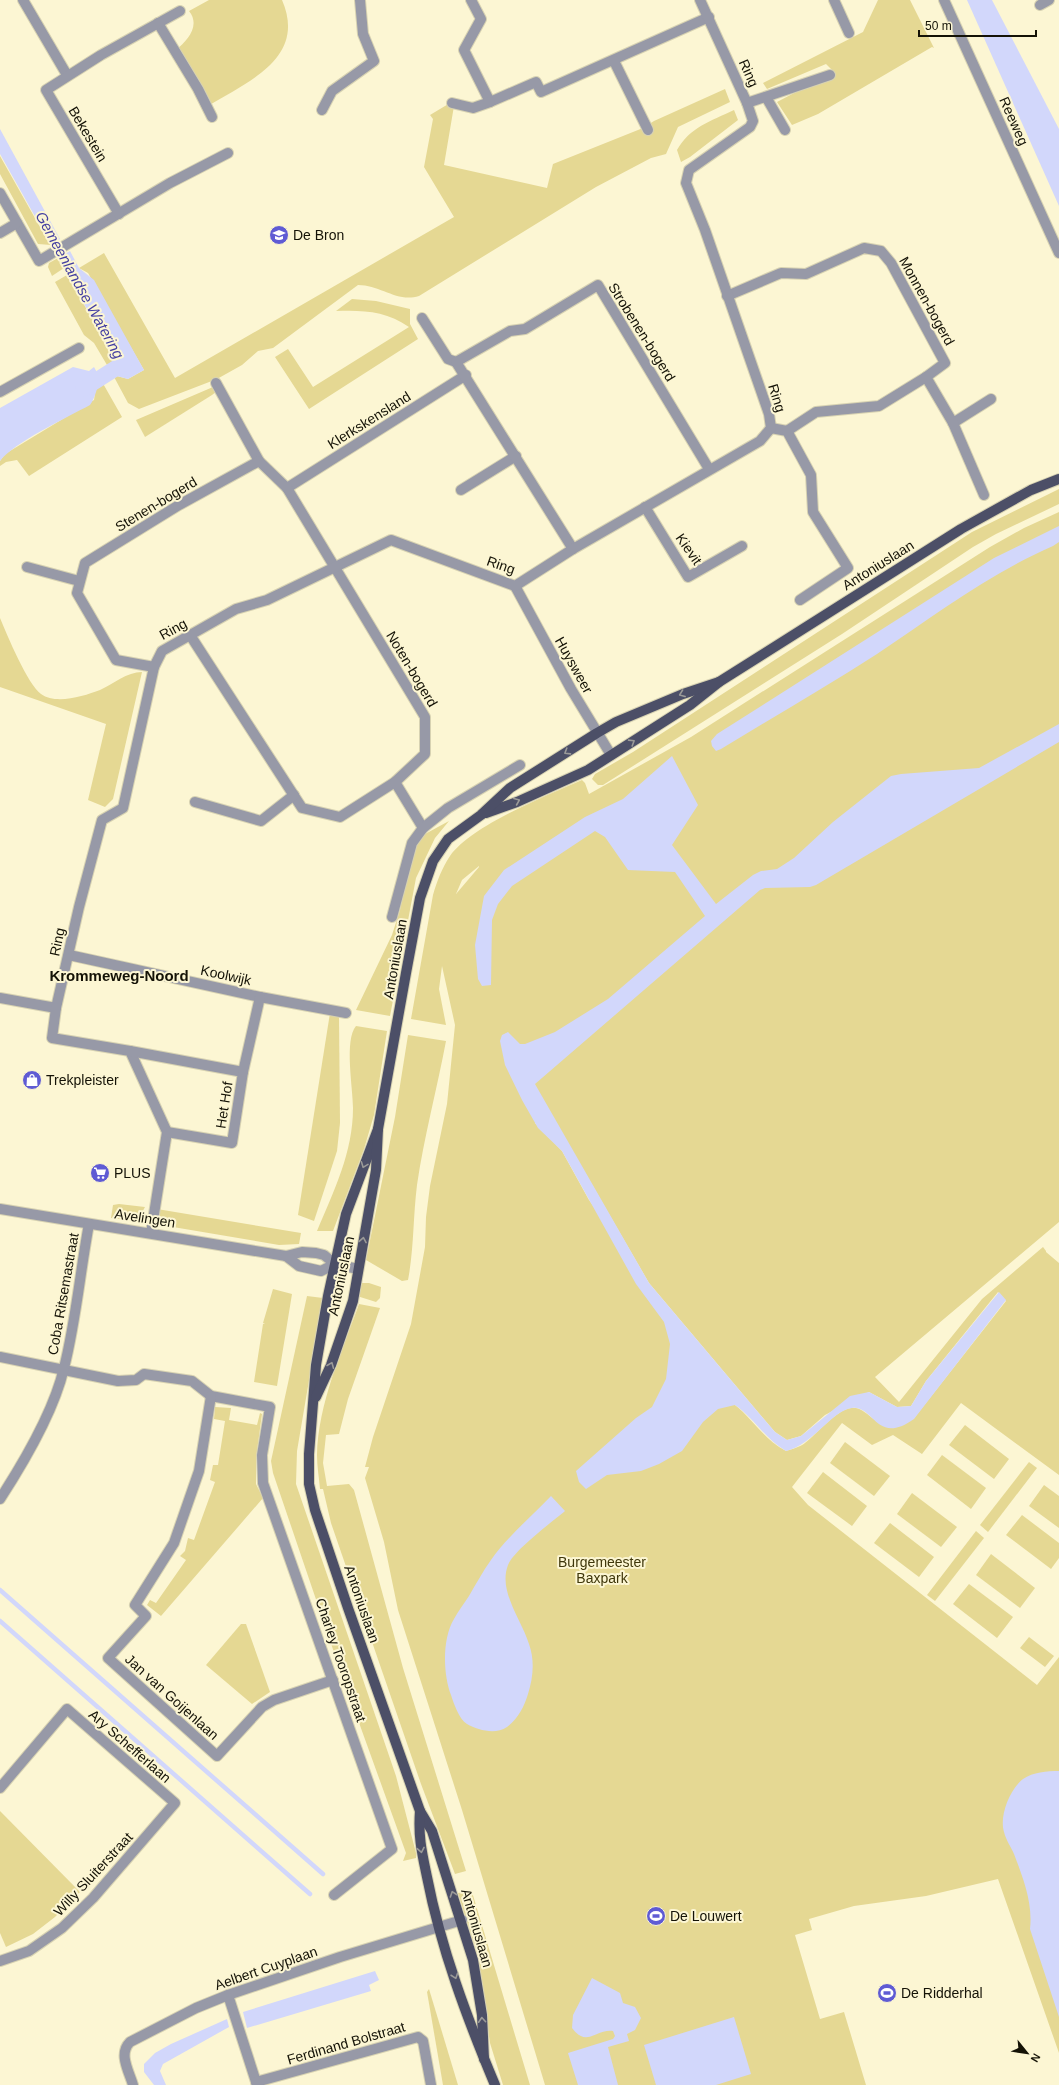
<svg xmlns="http://www.w3.org/2000/svg" width="1059" height="2085" font-family="Arial,sans-serif">
	<style>
		.green { fill: #e5d893; fill-rule: evenodd }
		.water { fill: #d2d7fb }
		.lines { fill: none; stroke-linecap: round; stroke-linejoin: round }
		.stream { stroke: #d2d7fb; stroke-width: 4.5 }
		.canal { stroke: #d2d7fb; stroke-width: 16 }
		.minor-casing { stroke: #d7d2b2; stroke-width: 12 }
		.major-casing { stroke: #d7d2b2; stroke-width: 12 }
		.minor { stroke: #9799a7; stroke-width: 10 }
		.major { stroke: #4c4f67; stroke-width: 10 }
		.oneway { stroke: #9b9a98 }
		.labels { text-anchor: middle; dominant-baseline: central; stroke-width: 4; stroke-linejoin: round; paint-order: stroke }
		.street-label { font-size: 14px; fill: #141206; stroke: #fcf6d3 }
		.poi-label { font-size: 14px; fill: #141206; stroke: #fcf6d3; text-anchor: start }
		.park-label { font-size: 14px; fill: #3f370b; stroke: #fcf6d3 }
		.water-label { font-size: 15px; font-style: italic; fill: #433ea1; stroke: #fcf6d3 }
		.neighbourhood-label { font-size: 15px; font-weight: bold; fill: #141206; stroke: #fcf6d3 }
	</style>
	<rect width="100%" height="100%" fill="#fcf6d3"/>
	<g class="green">
		<path d="M209,0H282C307,58 249,81 208,106L176,50C187,41 201,26 189,11Z"/>
		<polygon points="878,0 910,0 934,48 932,47 818,114 792,125 777,102 834,72 826,64 767,89 763,83 863,32"/>
		<path d="M725,89L730,102L678,127L666,154L651,158L596,187L419,296C397,303 381,285 358,285L273,348L258,351L242,365L217,379L139,409L128,403L113,375L128,379L144,370L88,273L79,268L104,253L175,378L454,217L424,167L433,119L430,115L455,100L444,165L547,188L553,164L643,128L654,121Z"/>
		<path d="M734,110L738,120L690,157L681,162L677,150C690,127 711,121 734,110Z"/>
		<polygon points="0,156 49,243 51,245 38,244 0,174"/>
		<polygon points="58,258 64,268 52,276 48,267 49,263"/>
		<polygon points="67,275 114,357 112,362 107,365 94,343 84,335 55,282"/>
		<path d="M352,299L376,301L410,309V324L418,339L309,409L275,357L288,349L313,387L409,327C386,311 363,310 336,311Z"/>
		<polygon points="101,380 122,417 29,476 17,460 6,462 0,466 0,461 5,454 94,400 96,387"/>
		<polygon points="213,387 216,392 212,395 145,437 136,420"/>
		<polygon points="1059,489 1059,504 996,534 973,547 842,634 603,785 598,785 592,779 595,774 633,752 972,532"/>
		<path d="M1059,512V1222L875,1377L899,1402L982,1299L1043,1247L1046,1251V1252L1059,1263V1475L961,1403L922,1454L893,1435L872,1445L842,1423L792,1487L808,1505L1037,1685L1059,1657V2053L998,1879L926,1896L854,1906L809,1919L812,1930L795,1935L820,2019L844,2012L866,2085H545L462,1810L398,1610L384,1542L365,1478L369,1467H365L373,1437L411,1324L425,1247L426,1217L430,1186L447,1104L455,1025L442,966L439,989L446,1025L411,1019L433,895C437,881 442,868 450,856C472,825 546,796 582,780L585,783L589,794L691,737L990,547L1024,528ZM479,866V867L456,894L462,880ZM541,1097L649,1283L763,1418L775,1432L787,1440L801,1436L825,1415L869,1392L897,1407L911,1406L926,1381L998,1292L1006,1301L914,1418C879,1444 871,1405 851,1408C836,1410 818,1433 805,1443C800,1447 792,1449 786,1451C764,1440 753,1419 735,1405L589,1200L562,1151L535,1123Z"/>
		<path d="M0,618C7,635 28,685 41,694C56,705 84,696 100,690C113,684 127,672 142,672L113,799L105,807L88,800L106,724L0,687Z"/>
		<polygon points="449,821 435,838 416,878 390,1016 356,1010 392,935 400,910 414,840"/>
		<polygon points="330,1013 339,1016 340,1123 337,1151 314,1221 298,1215"/>
		<path d="M356,1026L387,1031L374,1115L364,1149L333,1231H317C334,1191 353,1152 353,1108C353,1088 344,1040 356,1026Z"/>
		<path d="M408,1035L446,1041C437,1089 424,1137 417,1185C413,1217 414,1249 408,1280L402,1281L366,1260L395,1117Z"/>
		<polygon points="119,1204 145,1207 139,1218 134,1221 111,1218 113,1205"/>
		<polygon points="157,1209 301,1233 299,1244 279,1245 167,1226 161,1219"/>
		<polygon points="359,1283 369,1283 381,1287 380,1298 376,1302 357,1296"/>
		<polygon points="273,1289 292,1294 277,1386 254,1382 263,1324 265,1324 263,1323"/>
		<polygon points="307,1296 323,1298 297,1451 296,1484 396,1776 416,1853 416,1858 403,1861 406,1853 340,1670 273,1473 271,1461"/>
		<path d="M359,1304L380,1308L348,1399L339,1434L326,1435L323,1463L327,1486L349,1484L354,1490L403,1668L466,1871L455,1874L421,1784L331,1523L323,1489H320C319,1478 317,1466 317,1455C318,1404 342,1351 359,1304Z"/>
		<polygon points="215,1407 231,1408 229,1420 257,1425 260,1413 262,1414 256,1458 256,1484 263,1498 161,1616 147,1605 150,1600 156,1603 186,1560 180,1556 185,1551 188,1538 194,1540 215,1482 210,1480 213,1465 218,1465 225,1421 214,1419"/>
		<polygon points="965,1425 1009,1459 994,1479 949,1445"/>
		<polygon points="845,1442 890,1476 874,1496 830,1463"/>
		<polygon points="942,1455 986,1488 971,1509 927,1475"/>
		<polygon points="1029,1462 1037,1468 988,1532 980,1525"/>
		<polygon points="823,1472 867,1506 852,1526 807,1493"/>
		<polygon points="1044,1485 1059,1496 1059,1528 1029,1506"/>
		<polygon points="912,1493 957,1527 941,1547 897,1514"/>
		<polygon points="1022,1515 1059,1543 1059,1558 1051,1569 1006,1535"/>
		<polygon points="890,1523 934,1557 919,1577 874,1543"/>
		<polygon points="976,1531 984,1538 935,1601 927,1595"/>
		<polygon points="991,1554 1035,1588 1020,1608 976,1575"/>
		<polygon points="969,1584 1013,1617 997,1638 953,1604"/>
		<polygon points="241,1624 246,1624 270,1692 252,1704 206,1665"/>
		<polygon points="1029,1637 1054,1656 1045,1667 1020,1648"/>
		<polygon points="0,1811 80,1892 55,1917 33,1934 6,1947 0,1933"/>
		<polygon points="467,1891 472,1892 530,2085 503,2085 490,2043 476,1950 458,1893"/>
		<polygon points="429,1989 458,2085 443,2085 427,1992"/>
	</g>
	<g class="water">
		<polygon points="967,0 992,0 1059,129 1059,206"/>
		<polygon points="0,129 60,239 51,245 0,154"/>
		<polygon points="70,251 79,268 94,280 144,370 128,379 113,375 107,365 112,362 114,357 58,258"/>
		<path d="M73,367L89,371L94,367L101,380C96,388 96,397 90,405C68,417 13,443 0,461V408Z"/>
		<path d="M1059,526V542L1053,546C989,574 934,616 877,654C826,687 773,717 721,749L716,751L712,746L711,741L717,734L994,558Z"/>
		<path d="M1059,724V742L816,885L810,887L765,888L760,890L535,1084L649,1283L763,1418L775,1432L787,1440L801,1436L850,1396L869,1392L897,1407L911,1406L926,1381L999,1292L1006,1300L914,1419C876,1446 874,1405 852,1408C832,1410 813,1445 786,1451C765,1439 754,1418 735,1405L718,1409L703,1422L682,1451L659,1464L641,1471L607,1475L586,1489L579,1482L576,1471L636,1418L652,1407L666,1379L670,1344L664,1322L636,1284L562,1151L538,1128L522,1100L505,1065L500,1041L502,1035L508,1032L520,1044H525L555,1032L608,999L705,916L675,872L628,870L605,837L595,831L512,886L498,904L492,920L491,985L482,986L478,979L475,945L484,896L504,870L585,817L623,799L672,756L698,805L672,845L716,904L753,875L761,871L777,869L794,858L833,822L891,776L901,774L979,768Z"/>
		<path d="M551,1496L565,1511C552,1522 514,1550 508,1565C498,1591 521,1619 529,1644C535,1661 533,1678 528,1694C524,1707 518,1719 507,1727C495,1735 478,1730 467,1724C459,1719 454,1704 451,1695C443,1674 442,1639 454,1619C458,1611 464,1604 469,1596C476,1584 483,1571 491,1560C507,1537 531,1517 551,1496Z"/>
		<path d="M1059,1771V2017L1030,1929C1033,1903 1023,1878 1014,1854C1011,1847 1006,1840 1004,1832C999,1816 1010,1789 1023,1779C1033,1772 1047,1771 1059,1771Z"/>
		<polygon points="375,1971 379,1980 369,1985 371,1991 247,2028 243,2012"/>
		<path d="M592,1978L620,1993L623,2003L635,2007L641,2018L635,2030L627,2034L629,2041L608,2047L618,2085H578L568,2053L613,2039L615,2036L613,2031C595,2029 587,2048 572,2028L573,2015Z"/>
		<polygon points="734,2017 751,2074 716,2085 656,2085 644,2045"/>
		<polygon points="227,2019 229,2027 163,2064 160,2071 166,2085 154,2085 144,2072 144,2064 155,2053 171,2044"/>
	</g>
	<g class="lines">
		<g class="stream">
			<polyline points="0,1590 323,1874"/>
			<polyline points="0,1621 310,1894"/>
		</g>
		<polyline class="canal" points="83,389 124,363 122,358"/>
		<g class="minor-casing">
			<g id="minor">
				<polyline points="23,0 67,75"/>
				<polyline points="471,0 481,19 464,50 490,102 536,82 541,92 709,17"/>
				<polyline points="834,0 849,33"/>
				<polyline points="944,0 1059,253"/>
				<polyline points="1040,5 1049,0"/>
				<polyline points="158,23 198,89 212,117"/>
				<polyline points="614,61 648,130"/>
				<polyline points="766,97 785,130"/>
				<polyline points="452,103 473,108 490,102"/>
				<polyline points="747,103 830,75"/>
				<polyline points="322,110 332,91 374,61 363,34 360,0"/>
				<polyline points="0,193 39,261 170,183 228,153"/>
				<polyline points="119,214 46,90 101,55 180,11"/>
				<polyline points="0,233 17,223"/>
				<polyline points="727,296 781,273 806,274 864,248 881,251 891,263 945,363 926,377"/>
				<polyline points="422,318 448,359 456,362"/>
				<polyline points="216,383 259,461"/>
				<polyline points="0,392 79,348"/>
				<polyline points="953,423 991,399"/>
				<polyline points="771,428 787,431 811,475 813,512 848,568 800,600"/>
				<polyline points="787,431 816,412 879,406 926,377 953,423 984,495"/>
				<polyline points="287,488 466,375"/>
				<polyline points="461,490 516,456"/>
				<polyline points="645,507 688,577 742,546"/>
				<polyline points="573,549 456,362 510,331 525,329 598,285 709,469"/>
				<polyline points="27,567 79,581"/>
				<polyline points="515,586 571,689 611,755"/>
				<polyline points="154,667 116,660 77,593 85,563 179,505 259,461 287,488 425,717 425,754 395,782 340,817 302,808 190,635"/>
				<polyline points="395,782 423,828"/>
				<polyline points="195,802 261,821 294,795"/>
				<polyline points="392,917 412,843 423,828 448,808 520,765"/>
				<polyline points="69,955 260,997 346,1013"/>
				<polyline points="0,998 56,1008 79,907 102,820 123,808 154,667 162,651 236,609 267,600 391,540 515,586 573,549 760,441 771,428 769,414 705,230 686,183 689,170 750,127 753,121 747,103 700,0"/>
				<polyline points="56,1008 52,1038 130,1051 167,1132 151,1233"/>
				<polyline points="130,1051 243,1072 232,1143 167,1132"/>
				<polyline points="243,1072 260,997"/>
				<polyline points="0,1209 286,1256 302,1252 316,1253 324,1255 335,1264 358,1269"/>
				<polyline points="286,1256 299,1266 321,1271 335,1264"/>
				<polyline points="0,1357 118,1381 136,1380 144,1374 192,1381 211,1396 270,1407 262,1455 263,1483 392,1849 334,1895"/>
				<polyline points="211,1396 199,1471 174,1543 135,1605 146,1616 108,1658 217,1756 262,1707 274,1700 333,1680"/>
				<path d="M0,1499C24,1462 54,1411 64,1368C76,1321 80,1272 89,1224"/>
				<polyline points="0,1788 67,1709 175,1803 93,1898 62,1928 29,1951 0,1961"/>
				<polyline points="228,1995 257,2085"/>
				<polyline points="256,2082 418,2037 423,2041 431,2085"/>
				<path d="M133,2085C129,2071 118,2054 130,2042L196,2008L228,1995L340,1957L462,1920"/>
			</g>
		</g>
		<g class="major-casing">
			<g id="major">
				<polyline points="486,813 517,802 588,770 690,705 719,682 961,529 1031,490 1059,479"/>
				<polyline points="378,1129 346,1214 328,1296 316,1365 309,1454 309,1484 315,1510 348,1608 420,1811 432,1831 473,1960 482,2015 484,2059"/>
				<polyline points="316,1397 331,1365 353,1301 376,1170 378,1129 406,973 420,898 433,861 448,839 481,815 510,788 597,733 616,722 683,694 719,682"/>
				<path d="M420,1811C418,1837 422,1853 427,1877C441,1949 467,2018 495,2085"/>
			</g>
		</g>
		<use href="#minor" class="minor"/>
		<use href="#major" class="major"/>
	</g>
	<defs><path id="oneway-chevron" d="M-2-3.5L2.5 0L-2 3.5" fill="none" stroke-width="1.6" stroke-linecap="round" stroke-linejoin="round"/></defs>
	<g class="oneway">
		<use href="#oneway-chevron" transform="translate(682 694) rotate(159)"/>
		<use href="#oneway-chevron" transform="translate(632 742) rotate(-32)"/>
		<use href="#oneway-chevron" transform="translate(567 752) rotate(148)"/>
		<use href="#oneway-chevron" transform="translate(517 801) rotate(-23)"/>
		<use href="#oneway-chevron" transform="translate(364 1165) rotate(111)"/>
		<use href="#oneway-chevron" transform="translate(363 1240) rotate(-80)"/>
		<use href="#oneway-chevron" transform="translate(331 1365) rotate(-68)"/>
		<use href="#oneway-chevron" transform="translate(421 1850) rotate(79)"/>
		<use href="#oneway-chevron" transform="translate(453 1894) rotate(-109)"/>
		<use href="#oneway-chevron" transform="translate(455 1976) rotate(71)"/>
		<use href="#oneway-chevron" transform="translate(482 2020) rotate(-94)"/>
	</g>
	<defs>
		<g id="school-disc" transform="scale(1)"><circle r="9.5" fill="#5f5bd4" stroke="#fcf6d3"/><path d="M0-5L7-2L0 1L-7-2ZM-4 1L0 2.5L4 1V4Q0 6-4 4Z" fill="#fff"/></g>
		<g id="shop-disc" transform="scale(1)"><circle r="9.5" fill="#5f5bd4" stroke="#fcf6d3"/><path d="M-5-2.5h2.3a2.7 3.5 0 0 1 5.4 0H5L5.5 6h-11ZM-1.5-2.5h3a1.5 2.3 0 0 0-3 0Z" fill="#fff"/></g>
		<g id="supermarket-disc" transform="scale(1)"><circle r="9.5" fill="#5f5bd4" stroke="#fcf6d3"/><path d="M-6-5.5h2.5l.6 2H6L4.5 2H-2.5L-4.4-4H-6ZM-1.5 3.2a1.3 1.3 0 1 0 .1 0ZM3 3.2a1.3 1.3 0 1 0 .1 0Z" fill="#fff"/></g>
		<g id="stadium-disc" transform="scale(1)"><circle r="9.5" fill="#5f5bd4" stroke="#fcf6d3"/><path d="M0-5a6.5 5 0 1 0 0 10a6.5 5 0 1 0 0-10ZM-3.5-1.8h7v3.6h-7Z" fill="#fff"/></g>
	</defs>
	<g fill-rule="evenodd">
		<use href="#school-disc" x="279" y="235"/>
		<use href="#shop-disc" x="32" y="1080"/>
		<use href="#supermarket-disc" x="100" y="1173"/>
		<use href="#stadium-disc" x="656" y="1916"/>
		<use href="#stadium-disc" x="887" y="1993"/>
	</g>
	<g class="labels">
		<g class="street-label">
			<text transform="translate(749 73) rotate(66)">Ring</text>
			<text transform="translate(1014 121) rotate(66)">Reeweg</text>
			<text transform="translate(88 134) rotate(59)">Bekestein</text>
			<text transform="translate(927 301) rotate(61)">Monnen-bogerd</text>
			<text transform="translate(642 332) rotate(58)">Strobenen-bogerd</text>
			<text transform="translate(777 398) rotate(73)">Ring</text>
			<text transform="translate(369 420) rotate(-32)">Klerkskensland</text>
			<text transform="translate(156 504) rotate(-31)">Stenen-bogerd</text>
			<text transform="translate(689 549) rotate(55)">Kievit</text>
			<text transform="translate(501 565) rotate(19)">Ring</text>
			<text transform="translate(878 565) rotate(-32)">Antoniuslaan</text>
			<text transform="translate(173 629) rotate(-29)">Ring</text>
			<text transform="translate(574 665) rotate(61)">Huysweer</text>
			<text transform="translate(412 669) rotate(59)">Noten-bogerd</text>
			<text transform="translate(57 942) rotate(-78)">Ring</text>
			<text transform="translate(395 959) rotate(-80)">Antoniuslaan</text>
			<text transform="translate(226 975) rotate(12)">Koolwijk</text>
			<text transform="translate(224 1105) rotate(-81)">Het Hof</text>
			<text transform="translate(145 1218) rotate(9)">Avelingen</text>
			<text transform="translate(341 1276) rotate(-78)">Antoniuslaan</text>
			<text transform="translate(63 1294) rotate(-80)">Coba Ritsemastraat</text>
			<text transform="translate(362 1604) rotate(71)">Antoniuslaan</text>
			<text transform="translate(341 1660) rotate(71)">Charley Tooropstraat</text>
			<text transform="translate(172 1697) rotate(42)">Jan van Goijenlaan</text>
			<text transform="translate(130 1746) rotate(41)">Ary Schefferlaan</text>
			<text transform="translate(93 1874) rotate(-47)">Willy Sluiterstraat</text>
			<text transform="translate(477 1928) rotate(74)">Antoniuslaan</text>
			<text transform="translate(266 1968) rotate(-19)">Aelbert Cuyplaan</text>
			<text transform="translate(346 2043) rotate(-16)">Ferdinand Bolstraat</text>
		</g>
		<g class="poi-label">
			<text x="293" y="235">De Bron</text>
			<text x="46" y="1080">Trekpleister</text>
			<text x="114" y="1173">PLUS</text>
			<text x="670" y="1916">De Louwert</text>
			<text x="901" y="1993">De Ridderhal</text>
		</g>
		<g class="park-label">
			<text x="602" y="1562">Burgemeester<tspan x="602" dy="16">Baxpark</tspan></text>
		</g>
		<g class="water-label">
			<text transform="translate(80 285) rotate(61)">Gemeenlandse Watering</text>
		</g>
		<g class="neighbourhood-label">
			<text x="119" y="975">Krommeweg-Noord</text>
		</g>
	</g>
	<g transform="translate(1027 2053) rotate(120)" stroke="#fcf6d3" stroke-width="3" paint-order="stroke">
	<path d="M0-3L7 15L0 10L-7 15Z" fill="#141206"/>
	<text y="-6" font-size="11" font-weight="bold" text-anchor="middle" fill="#141206">N</text>
	</g>
	<path d="M919 30v6h117v-6" fill="none" stroke="#141206" stroke-width="2"/>
	<text x="925" y="30" font-size="12" fill="#141206" stroke="#fcf6d3" stroke-width="3" paint-order="stroke">50 m</text>
</svg>
